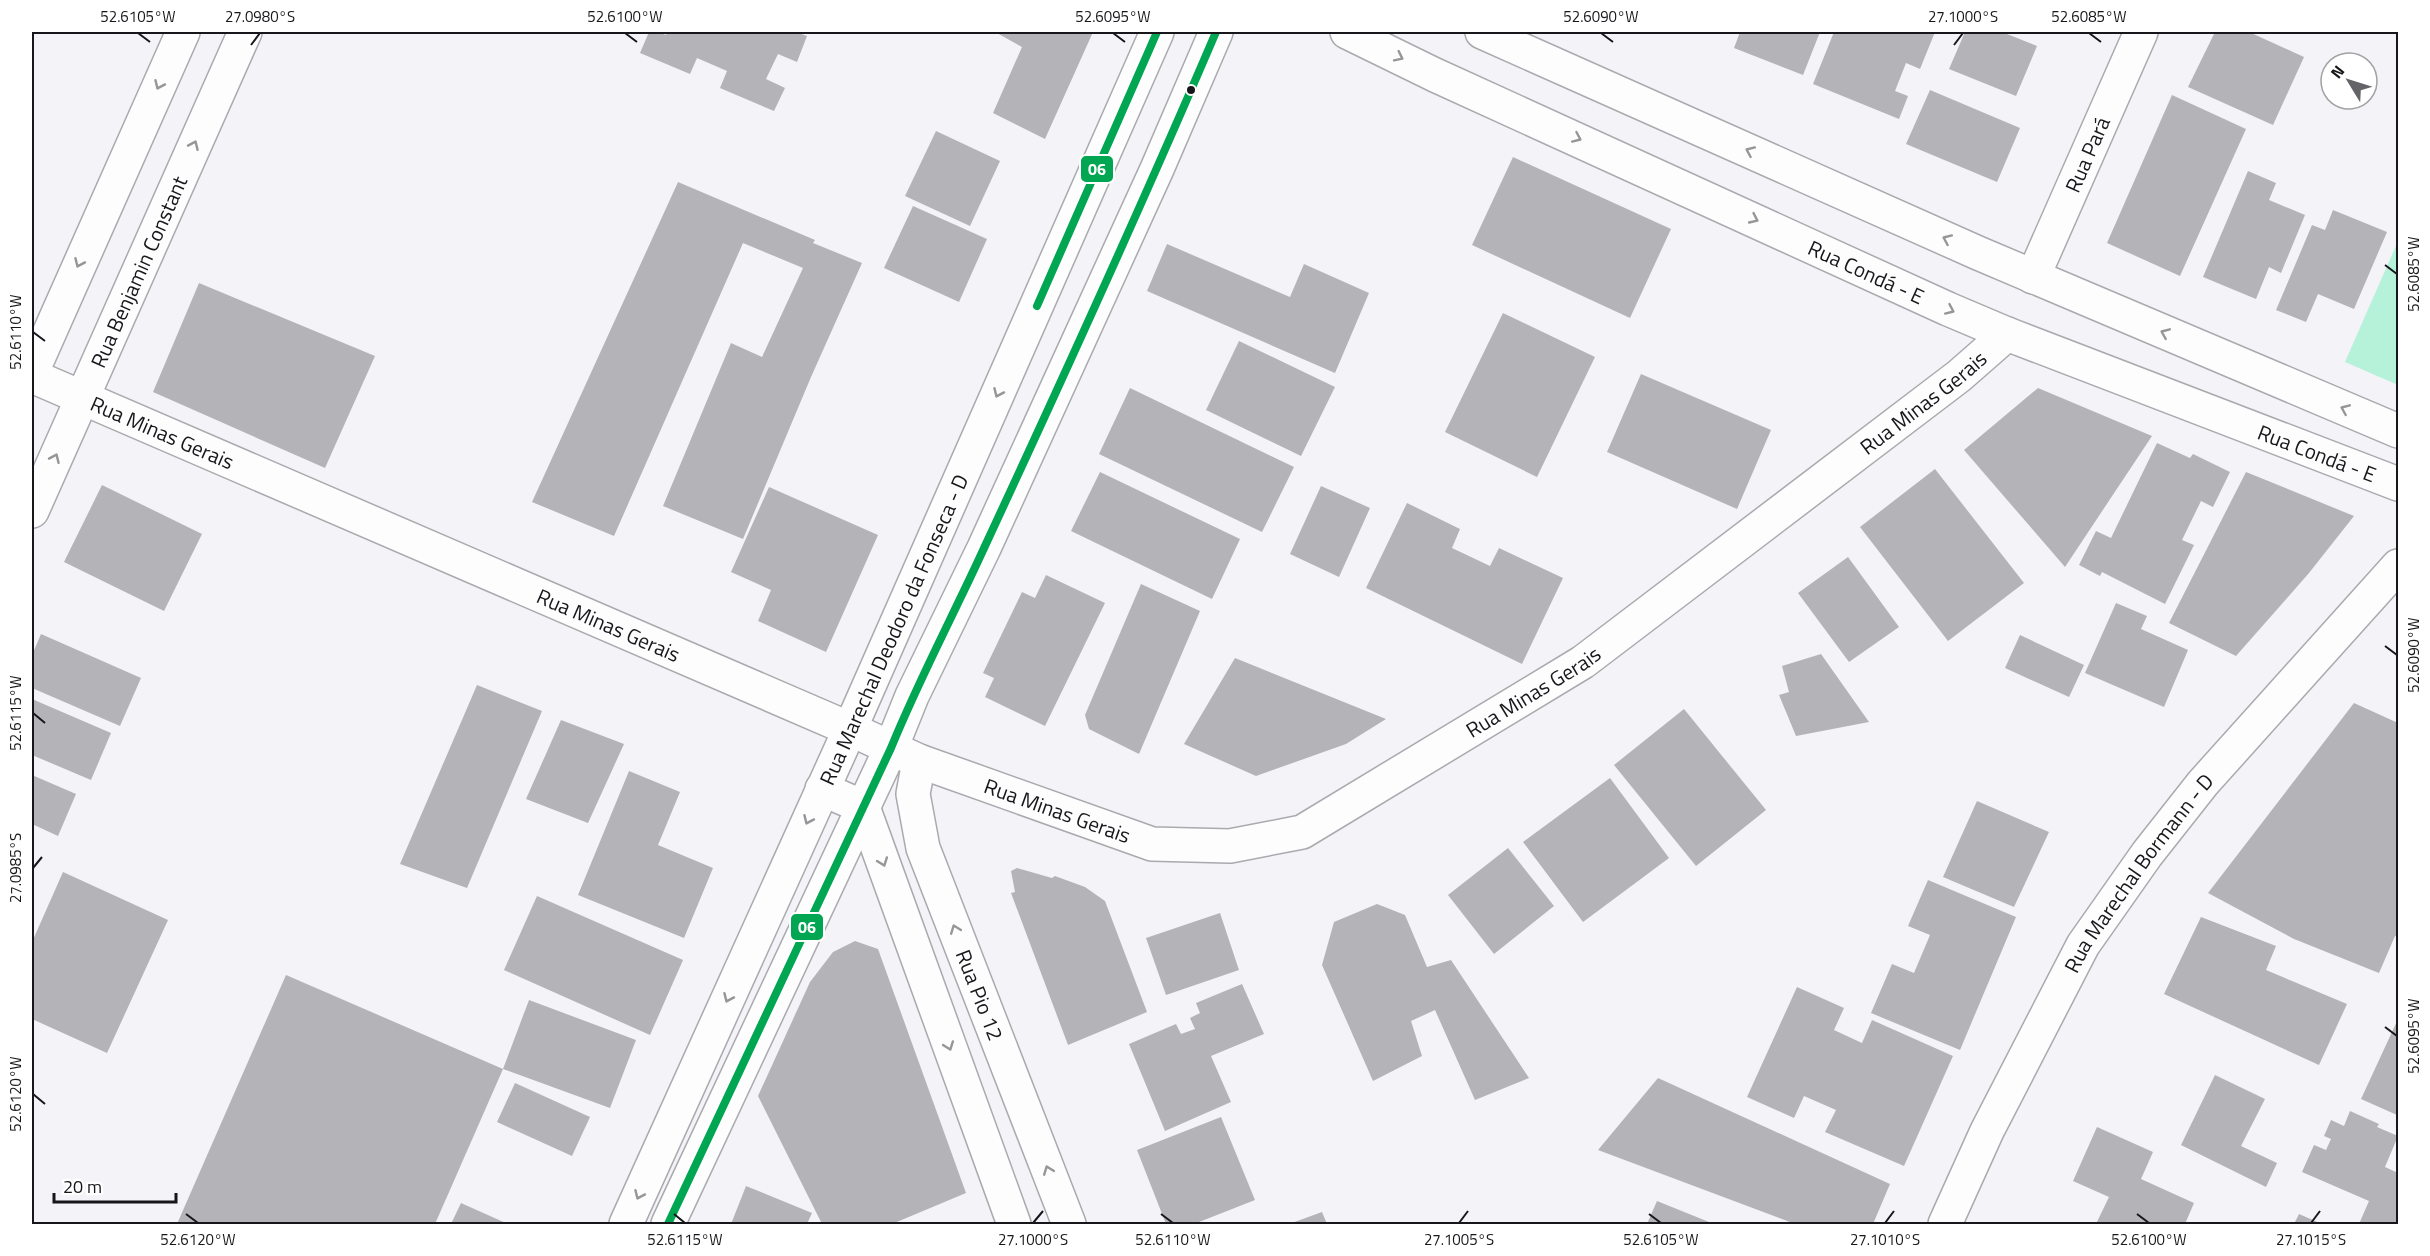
<svg xmlns="http://www.w3.org/2000/svg" width="2430" height="1256" font-family="'Titillium Web',sans-serif">
	<style>
		.green { fill: #b6f2da }
		.building { fill: #b4b4b8 }
		.lines { fill: none; stroke-linecap: round; stroke-linejoin: round }
		.street-casing { stroke: #a9aaae; stroke-width: 36 }
		.secondary-casing { stroke: #a9aaae; stroke-width: 36 }
		.street { stroke: #fdfdfe; stroke-width: 33 }
		.secondary { stroke: #fdfdfe; stroke-width: 33 }
		.bus-1-casing { stroke: #fff; stroke-width: 12 }
		.bus-1 { stroke: #00a651; stroke-width: 8 }
		.oneway { stroke: #969698 }
		.ticks { fill: none; stroke: #17171b; stroke-width: 2 }
		.bus-dot { fill: #17171b; stroke: #fff; stroke-width: 2 }
		.labels { text-anchor: middle; dominant-baseline: central; stroke-width: 4.5; stroke-linejoin: round; paint-order: stroke }
		.street-label { font-size: 21px; fill: #17171b; stroke: #fff }
		.line-badge { stroke: #fff; stroke-width: 2 }
		.badge-label { font-size: 16px; text-anchor: middle; font-weight: bold; fill: #fff }
		.neatline { fill: none; stroke: #17171b; stroke-width: 2 }
		.ticks-label { font-size: 15px; text-anchor: middle; fill: #17171b }
	</style>
	<rect width="100%" height="100%" fill="#f3f3f8"/>
	<polygon class="green" points="2398,241 2398,385 2345,362"/>
	<g class="building">
		<polygon points="649,32 658,32 666,35 667,32 796,32 807,36 797,62 778,54 766,79 785,88 774,111 720,88 727,71 697,58 690,74 640,53"/>
		<polygon points="995,32 1093,32 1045,139 993,113 1022,47"/>
		<polygon points="1740,32 1820,32 1803,75 1734,48"/>
		<polygon points="1834,32 1935,32 1920,69 1906,63 1895,91 1908,96 1899,119 1813,84"/>
		<polygon points="1965,32 2002,32 2037,46 2016,96 1949,69"/>
		<polygon points="2215,32 2249,32 2304,57 2273,125 2188,87"/>
		<polygon points="1930,90 2020,128 1997,182 1906,144"/>
		<polygon points="2172,95 2246,129 2180,276 2107,243"/>
		<polygon points="936,131 1000,161 970,226 905,196"/>
		<polygon points="1513,157 1671,229 1630,318 1472,245"/>
		<polygon points="2248,171 2276,183 2269,200 2305,215 2281,273 2269,267 2256,299 2203,277"/>
		<polygon points="678,182 815,240 813,243 862,263 811,377 743,539 663,506 731,343 762,357 803,268 743,243 614,536 532,502"/>
		<polygon points="913,206 987,239 959,302 884,268"/>
		<polygon points="2333,210 2387,232 2354,309 2318,294 2306,322 2276,310 2312,225 2325,230"/>
		<polygon points="1167,244 1290,297 1304,264 1369,293 1335,373 1147,291"/>
		<polygon points="199,283 375,356 325,468 153,392"/>
		<polygon points="1503,313 1595,357 1537,477 1445,432"/>
		<polygon points="1239,341 1335,387 1301,456 1206,410"/>
		<polygon points="1641,374 1771,430 1737,509 1607,452"/>
		<polygon points="1130,388 1294,467 1262,532 1099,454"/>
		<polygon points="2038,388 2152,436 2065,567 1964,450"/>
		<polygon points="2157,443 2190,458 2193,454 2230,472 2213,507 2201,501 2182,540 2194,545 2165,604 2102,572 2100,576 2079,565 2096,531 2111,538"/>
		<polygon points="1935,469 2024,583 1948,641 1860,527"/>
		<polygon points="1100,472 1240,539 1212,599 1071,531"/>
		<polygon points="2246,472 2354,516 2309,573 2236,656 2169,623"/>
		<polygon points="102,485 202,534 164,611 64,562"/>
		<polygon points="1321,486 1370,508 1339,577 1290,554"/>
		<polygon points="769,487 878,535 826,652 758,621 771,590 731,572"/>
		<polygon points="1407,503 1460,529 1452,548 1490,566 1499,548 1563,578 1522,664 1366,588"/>
		<polygon points="1848,557 1899,627 1849,662 1798,593"/>
		<polygon points="1046,575 1105,603 1045,726 985,697 994,678 983,673 1022,592 1035,598"/>
		<polygon points="1141,584 1200,611 1139,754 1089,729 1085,715"/>
		<polygon points="2116,603 2147,616 2141,629 2188,650 2164,707 2085,673"/>
		<polygon points="41,634 141,678 120,726 32,688 32,655"/>
		<polygon points="2020,635 2084,665 2069,697 2005,668"/>
		<polygon points="1821,654 1869,722 1796,736 1779,695 1789,692 1782,666"/>
		<polygon points="1235,658 1386,719 1346,744 1256,776 1184,744"/>
		<polygon points="477,685 542,711 467,888 400,864"/>
		<polygon points="32,699 111,733 91,780 32,755"/>
		<polygon points="2354,703 2398,723 2398,937 2395,936 2379,973 2294,939 2208,893"/>
		<polygon points="1684,709 1766,810 1696,866 1614,765"/>
		<polygon points="561,720 624,744 588,823 526,799"/>
		<polygon points="629,771 680,792 658,845 713,868 684,938 578,895"/>
		<polygon points="32,775 76,794 58,836 32,824"/>
		<polygon points="1610,778 1669,858 1583,922 1523,842"/>
		<polygon points="1977,801 2049,832 2014,907 1943,877"/>
		<polygon points="1508,848 1554,906 1494,954 1448,895"/>
		<polygon points="1017,868 1052,878 1055,876 1085,887 1105,901 1147,1012 1068,1045 1011,893 1015,892 1011,871"/>
		<polygon points="63,872 168,920 107,1053 32,1019 32,942"/>
		<polygon points="1928,880 2016,917 1960,1050 1871,1013 1892,964 1914,973 1930,935 1908,926"/>
		<polygon points="537,896 683,960 650,1035 504,970"/>
		<polygon points="1377,904 1405,915 1427,967 1451,960 1529,1078 1475,1100 1435,1010 1411,1021 1422,1056 1373,1081 1322,965 1334,922"/>
		<polygon points="1220,913 1239,970 1166,995 1146,938"/>
		<polygon points="2201,917 2276,946 2266,970 2347,1004 2319,1065 2164,994"/>
		<polygon points="855,941 878,949 966,1193 892,1224 822,1224 758,1096 810,982 833,952"/>
		<polygon points="286,975 503,1069 435,1224 177,1224"/>
		<polygon points="1242,984 1264,1034 1211,1056 1231,1102 1165,1131 1129,1044 1176,1024 1181,1034 1195,1029 1190,1018 1200,1013 1196,1003"/>
		<polygon points="1797,987 1844,1008 1834,1030 1862,1043 1872,1020 1953,1056 1904,1166 1825,1132 1836,1110 1804,1096 1794,1118 1747,1097"/>
		<polygon points="529,1000 636,1040 610,1108 503,1069"/>
		<polygon points="2398,1019 2398,1113 2397,1115 2361,1099"/>
		<polygon points="2215,1075 2265,1099 2241,1146 2277,1163 2266,1187 2181,1145"/>
		<polygon points="1658,1078 1890,1184 1873,1224 1795,1224 1598,1150"/>
		<polygon points="515,1083 590,1117 572,1156 497,1122"/>
		<polygon points="2350,1111 2379,1124 2377,1127 2398,1136 2385,1167 2398,1173 2398,1217 2395,1224 2359,1224 2369,1201 2302,1172 2314,1145 2326,1150 2331,1139 2324,1136 2331,1120 2344,1126"/>
		<polygon points="1221,1117 1255,1200 1194,1224 1166,1224 1137,1150"/>
		<polygon points="2097,1127 2153,1152 2141,1179 2194,1203 2185,1224 2170,1224 2164,1222 2162,1224 2096,1224 2109,1197 2073,1181"/>
		<polygon points="746,1186 812,1213 807,1224 731,1224"/>
		<polygon points="1657,1201 1714,1224 1647,1224"/>
		<polygon points="461,1203 508,1224 451,1224"/>
		<polygon points="1322,1212 1327,1224 1289,1224"/>
		<polygon points="2299,1214 2322,1224 2294,1224"/>
	</g>
	<g class="lines">
		<g class="street-casing">
			<g id="street">
				<path id="s1" d="M2033,277L2141,32"/>
				<path id="s2" d="M32,376L850,729L919,761L1152,844L1230,846L1302,832L1583,662L1959,376L2007,334"/>
				<path id="s3" d="M919,761L913,794L923,848L1069,1224"/>
				<polyline points="822,789 863,807 1014,1224"/>
				<path id="s4" d="M1945,1224L1987,1131L2083,945L2147,854L2203,783L2398,566"/>
			</g>
		</g>
		<g class="secondary-casing">
			<g id="secondary">
				<path id="s5" d="M1347,32L1435,75L1948,309L2007,334L2398,484"/>
				<polyline points="1482,32 1978,253 2398,431"/>
				<polyline points="32,372 183,32"/>
				<path id="s6" d="M32,511L245,32"/>
				<path id="s7" d="M626,1224L850,729L1157,32"/>
				<polyline points="668,1224 891,748 912,696 984,548 1157,169 1216,32"/>
			</g>
		</g>
		<use href="#street" class="street"/>
		<use href="#secondary" class="secondary"/>
		<g class="bus-1-casing">
			<g id="bus-1">
				<polyline points="1037,306 1157,32"/>
				<path d="M668,1224L891,748C919,679 954,614 985,546C1064,376 1142,205 1216,32"/>
			</g>
		</g>
		<use href="#bus-1" class="bus-1"/>
	</g>
	<defs><path id="oneway-chevron" d="M-2-3.5L2.5 0L-2 3.5" fill="none" stroke-width="1.6" stroke-linecap="round" stroke-linejoin="round" transform="scale(1.5)"/></defs>
	<g class="oneway">
		<use href="#oneway-chevron" transform="translate(1399 57) rotate(26)"/>
		<use href="#oneway-chevron" transform="translate(159 85) rotate(114)"/>
		<use href="#oneway-chevron" transform="translate(1577 138) rotate(24)"/>
		<use href="#oneway-chevron" transform="translate(194 145) rotate(-66)"/>
		<use href="#oneway-chevron" transform="translate(1750 151) rotate(-156)"/>
		<use href="#oneway-chevron" transform="translate(1754 219) rotate(25)"/>
		<use href="#oneway-chevron" transform="translate(1947 239) rotate(-156)"/>
		<use href="#oneway-chevron" transform="translate(79 263) rotate(114)"/>
		<use href="#oneway-chevron" transform="translate(1950 310) rotate(24)"/>
		<use href="#oneway-chevron" transform="translate(2165 333) rotate(-157)"/>
		<use href="#oneway-chevron" transform="translate(998 393) rotate(114)"/>
		<use href="#oneway-chevron" transform="translate(2345 409) rotate(-157)"/>
		<use href="#oneway-chevron" transform="translate(55 458) rotate(-66)"/>
		<use href="#oneway-chevron" transform="translate(808 820) rotate(114)"/>
		<use href="#oneway-chevron" transform="translate(883 862) rotate(70)"/>
		<use href="#oneway-chevron" transform="translate(955 929) rotate(-111)"/>
		<use href="#oneway-chevron" transform="translate(728 998) rotate(114)"/>
		<use href="#oneway-chevron" transform="translate(949 1046) rotate(70)"/>
		<use href="#oneway-chevron" transform="translate(1048 1170) rotate(-111)"/>
		<use href="#oneway-chevron" transform="translate(639 1195) rotate(114)"/>
	</g>
	<path class="ticks" d="M138,33L150,42M625,33L637,42M1113,33L1125,42M1601,33L1613,42M2089,33L2101,42M251,45L260,33M1954,45L1963,33M2385,265L2397,274M33,332L45,341M2385,646L2397,655M33,713L45,723M33,868L42,857M2385,1027L2397,1036M33,1094L45,1104M186,1214L198,1223M674,1214L685,1223M1161,1214L1173,1223M1649,1214L1661,1223M2137,1214L2149,1223M1033,1223L1043,1211M1459,1223L1468,1211M1885,1223L1894,1211M2311,1223L2320,1211"/>
	<circle class="bus-dot" cx="1191" cy="90" r="5"/>
	<g class="labels">
		<g class="street-label">
			<text stroke="none"><textPath href="#s1" startOffset="134">Rua Pará</textPath></text>
			<text stroke="none"><textPath href="#s6" startOffset="262">Rua Benjamin Constant</textPath></text>
			<text stroke="none"><textPath href="#s5" startOffset="572">Rua Condá - E</textPath></text>
			<text stroke="none"><textPath href="#s2" startOffset="2122">Rua Minas Gerais</textPath></text>
			<text stroke="none"><textPath href="#s2" startOffset="142">Rua Minas Gerais</textPath></text>
			<text stroke="none"><textPath href="#s5" startOffset="1058">Rua Condá - E</textPath></text>
			<text stroke="none"><textPath href="#s2" startOffset="628">Rua Minas Gerais</textPath></text>
			<text stroke="none"><textPath href="#s7" startOffset="652">Rua Marechal Deodoro da Fonseca - D</textPath></text>
			<text stroke="none"><textPath href="#s2" startOffset="1636">Rua Minas Gerais</textPath></text>
			<text stroke="none"><textPath href="#s2" startOffset="1114">Rua Minas Gerais</textPath></text>
			<text stroke="none"><textPath href="#s4" startOffset="402">Rua Marechal Bormann - D</textPath></text>
			<text stroke="none"><textPath href="#s3" startOffset="246">Rua Pio 12</textPath></text>
		</g>
	</g>
	<g class="line-badge">
		<rect x="1080" y="155" width="34" height="28" rx="6" fill="#00a651"/>
		<rect x="790" y="913" width="34" height="28" rx="6" fill="#00a651"/>
	</g>
	<g class="badge-label">
		<text x="1097" y="175">06</text>
		<text x="807" y="933">06</text>
	</g>
	<rect width="2430" height="1256" fill="none" stroke="#ffffff" stroke-width="66"/>
	<g transform="translate(2349 81) rotate(308)"><circle r="28" fill="#ffffff" stroke="#a2a2a4" stroke-width="1.5"/>
	<path d="M0-4.5L10 22L0 15L-10 22Z" fill="#646468"/>
	<text y="-9" font-size="16" font-weight="bold" text-anchor="middle" fill="#17171b">N</text>
	</g>
	<path d="M54 1193v9h122v-9" fill="none" stroke="#17171b" stroke-width="3"/>
	<text x="63" y="1193" font-size="18" fill="#17171b" stroke="#ffffff" stroke-width="4.5" paint-order="stroke">20 m</text>
	<rect x="33" y="33" width="2364" height="1190" class="neatline"/>
	<g class="ticks-label">
		<text x="138" y="22">52.6105°W</text>
		<text x="260" y="22">27.0980°S</text>
		<text x="625" y="22">52.6100°W</text>
		<text x="1113" y="22">52.6095°W</text>
		<text x="1601" y="22">52.6090°W</text>
		<text x="1963" y="22">27.1000°S</text>
		<text x="2089" y="22">52.6085°W</text>
		<text transform="translate(2414 274) rotate(-90)" y="5">52.6085°W</text>
		<text transform="translate(16 332) rotate(-90)" y="5">52.6110°W</text>
		<text transform="translate(2414 655) rotate(-90)" y="5">52.6090°W</text>
		<text transform="translate(16 713) rotate(-90)" y="5">52.6115°W</text>
		<text transform="translate(16 868) rotate(-90)" y="5">27.0985°S</text>
		<text transform="translate(2414 1036) rotate(-90)" y="5">52.6095°W</text>
		<text transform="translate(16 1094) rotate(-90)" y="5">52.6120°W</text>
		<text x="198" y="1245">52.6120°W</text>
		<text x="685" y="1245">52.6115°W</text>
		<text x="1033" y="1245">27.1000°S</text>
		<text x="1173" y="1245">52.6110°W</text>
		<text x="1459" y="1245">27.1005°S</text>
		<text x="1661" y="1245">52.6105°W</text>
		<text x="1885" y="1245">27.1010°S</text>
		<text x="2149" y="1245">52.6100°W</text>
		<text x="2311" y="1245">27.1015°S</text>
	</g>
</svg>
